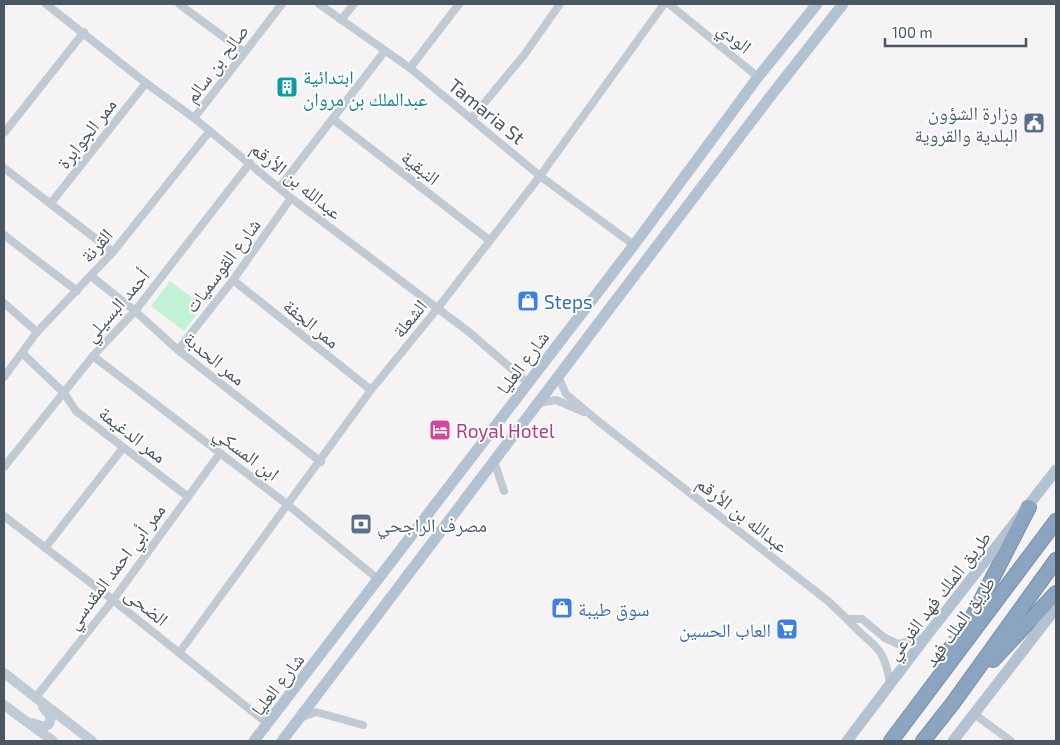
<svg xmlns="http://www.w3.org/2000/svg" width="1060" height="745" font-family="'Exo 2','Noto Naskh Arabic',sans-serif">
	<style>
		.park { fill: #c3f1d5 }
		.lines { fill: none; stroke-linecap: round; stroke-linejoin: round }
		.highway-casing { stroke: #7690ad; stroke-width: 16 }
		.street { stroke: #c1cad2; stroke-width: 8 }
		.secondary { stroke: #c1cbd6; stroke-width: 10 }
		.primary { stroke: #b3c2d1; stroke-width: 11 }
		.highway { stroke: #8ba5c1; stroke-width: 14 }
		.labels { text-anchor: middle; dominant-baseline: central; stroke-width: 4; stroke-linejoin: round; paint-order: stroke }
		.street-label { font-size: 19px; fill: #4a5661; stroke: #fff }
		.culture-label { font-size: 19px; fill: #0d838f; stroke: #fff; text-anchor: start }
		.service-label { font-size: 19px; fill: #4e5e75; stroke: #fff; text-anchor: end }
		.shop-label { font-size: 19px; fill: #366cbe; stroke: #fff; text-anchor: start }
		.hotel-label { font-size: 19px; fill: #b23c85; stroke: #fff; text-anchor: start }
	</style>
	<rect width="100%" height="100%" fill="#f5f3f3"/>
	<polygon class="park" points="170,281 203,306 184,331 151,306"/>
	<g class="lines">
		<g class="highway-casing">
			<g id="highway">
				<polyline points="948,652 974,614 1029,507"/>
				<polyline points="993,660 1056,593"/>
				<polyline points="891,741 1056,521"/>
				<polyline points="923,741 953,703 1056,560"/>
			</g>
		</g>
		<g class="street">
			<polyline points="46,4 146,83 194,118 291,198 469,332 527,382"/>
			<polyline points="179,4 244,52"/>
			<polyline points="319,4 410,68 540,176 634,245"/>
			<polyline points="669,4 758,77"/>
			<polyline points="341,20 354,4"/>
			<polyline points="410,68 459,4"/>
			<polyline points="194,118 282,4"/>
			<polyline points="471,119 524,55 560,4"/>
			<polyline points="334,120 489,240"/>
			<polyline points="4,133 84,32"/>
			<polyline points="4,168 113,252"/>
			<polyline points="280,187 384,52"/>
			<polyline points="51,203 146,83"/>
			<polyline points="4,235 77,291"/>
			<polyline points="91,276 135,311 178,350 321,462"/>
			<polyline points="233,280 371,390"/>
			<polyline points="4,303 37,332"/>
			<polyline points="178,350 233,280 291,198"/>
			<polyline points="22,353 64,393 76,411 187,496"/>
			<polyline points="93,356 288,505 379,580"/>
			<polyline points="558,376 566,394 598,421 828,601 847,619 862,619 885,638 898,644 925,638"/>
			<polyline points="4,377 37,332 113,252 209,132"/>
			<polyline points="539,403 556,400 584,412"/>
			<polyline points="494,461 504,491"/>
			<polyline points="4,467 93,356 135,311 250,163"/>
			<polyline points="4,516 113,600 268,724"/>
			<polyline points="45,548 123,448"/>
			<path d="M847,619C871,647 884,642 890,684"/>
			<polyline points="179,653 371,390 437,309 540,176 664,4"/>
			<polyline points="36,697 113,600 220,453"/>
			<polyline points="974,714 1011,741"/>
			<polyline points="300,718 316,712 363,725"/>
		</g>
		<g class="secondary">
			<polyline points="4,673 92,741"/>
			<polyline points="4,705 53,741"/>
			<polyline points="32,723 44,727 49,724 51,717 43,707"/>
		</g>
		<g class="primary">
			<polyline points="254,741 634,245 758,77 817,4"/>
			<polyline points="282,741 766,102 843,4"/>
			<polyline points="847,741 925,638 1056,470"/>
			<polyline points="953,741 1056,608"/>
		</g>
		<use href="#highway" class="highway"/>
	</g>
	<defs>
		<g id="building-square" transform="scale(1.125)"><rect x="-9" y="-9" width="18" height="18" rx="4" fill="#0f9aa8" stroke="#fff"/><path d="M-4-6H4V6H1V3H-1V6H-4ZM-2.5-4.3h1.7v1.8h-1.7ZM.8-4.3h1.7v1.8H.8ZM-2.5-1h1.7V.8h-1.7ZM.8-1h1.7V.8H.8Z" fill="#fff"/></g>
		<g id="civic-square" transform="scale(1.125)"><rect x="-9" y="-9" width="18" height="18" rx="4" fill="#5c6f8a" stroke="#fff"/><path d="M-.6-6.5H3V-4.5H.6V-3L4-1V1h2V6H-6V1h2V-1L-.6-3ZM-1.2 2.5V6h2.4V2.5Z" fill="#fff"/></g>
		<g id="shop-square" transform="scale(1.125)"><rect x="-9" y="-9" width="18" height="18" rx="4" fill="#3f7fe0" stroke="#fff"/><path d="M-5-2.5h2.3a2.7 3.5 0 0 1 5.4 0H5L5.5 6h-11ZM-1.5-2.5h3a1.5 2.3 0 0 0-3 0Z" fill="#fff"/></g>
		<g id="hotel-square" transform="scale(1.125)"><rect x="-9" y="-9" width="18" height="18" rx="4" fill="#d1479c" stroke="#fff"/><path d="M-6-4.5h1.5V1H6V5H4.5V3h-9V5H-6ZM-4 0a1.8 1.8 0 1 1 3.6 0ZM.5 0V-2.5h3Q6-2.5 6 0Z" fill="#fff"/></g>
		<g id="bank-square" transform="scale(1.125)"><rect x="-9" y="-9" width="18" height="18" rx="4" fill="#5c6f8a" stroke="#fff"/><path d="M-6-4H6V4H-6ZM0-2.3a2.3 2.3 0 1 0 0 4.6a2.3 2.3 0 1 0 0-4.6Z" fill="#fff"/></g>
		<g id="supermarket-square" transform="scale(1.125)"><rect x="-9" y="-9" width="18" height="18" rx="4" fill="#3f7fe0" stroke="#fff"/><path d="M-6-5.5h2.5l.6 2H6L4.5 2H-2.5L-4.4-4H-6ZM-1.5 3.2a1.3 1.3 0 1 0 .1 0ZM3 3.2a1.3 1.3 0 1 0 .1 0Z" fill="#fff"/></g>
	</defs>
	<g fill-rule="evenodd">
		<use href="#building-square" x="287" y="87"/>
		<use href="#civic-square" x="1034" y="123"/>
		<use href="#shop-square" x="528" y="301"/>
		<use href="#hotel-square" x="440" y="430"/>
		<use href="#bank-square" x="361" y="524"/>
		<use href="#shop-square" x="562" y="608"/>
		<use href="#supermarket-square" x="787" y="629"/>
	</g>
	<g class="labels">
		<g class="street-label">
			<text transform="translate(735 37) rotate(39)">الودي</text>
			<text transform="translate(216 63) rotate(-53)">صالح بن سالم</text>
			<text transform="translate(487 111) rotate(39)">Tamaria St</text>
			<text transform="translate(86 133) rotate(-52)">ممر الجوابرة</text>
			<text transform="translate(421 167) rotate(38)">النبقية</text>
			<text transform="translate(297 180) rotate(39)">عبدالله بن الأرقم</text>
			<text transform="translate(96 245) rotate(-49)">القرنة</text>
			<text transform="translate(222 265) rotate(-53)">شارع القوسميات</text>
			<text transform="translate(116 305) rotate(-49)">أحمد البسيلي</text>
			<text transform="translate(409 318) rotate(-51)">الشعلة</text>
			<text transform="translate(312 323) rotate(39)">ممر الجفة</text>
			<text transform="translate(215 358) rotate(39)">ممر الحدبة</text>
			<text transform="translate(522 362) rotate(-53)">شارع العليا</text>
			<text transform="translate(133 434) rotate(38)">ممر الدغيمة</text>
			<text transform="translate(247 453) rotate(37)">ابن المسكي</text>
			<text transform="translate(743 514) rotate(38)">عبدالله بن الأرقم</text>
			<text transform="translate(115 566) rotate(-53)">ممر أبي احمد المقدسي</text>
			<text transform="translate(938 595) rotate(-52)">طريق الملك فهد الفرعي</text>
			<text transform="translate(147 606) rotate(39)">الضحى</text>
			<text transform="translate(959 621) rotate(-54)">طريق الملك فهد</text>
			<text transform="translate(277 684) rotate(-52)">شارع العليا</text>
		</g>
		<g class="culture-label">
			<text x="303" y="76">ابتدائية<tspan x="303" dy="22">عبدالملك بن مروان</tspan></text>
		</g>
		<g class="service-label">
			<text x="1018" y="112">وزارة الشؤون<tspan x="1018" dy="22">البلدية والقروية</tspan></text>
			<text x="377" y="524" text-anchor="start">مصرف الراجحي</text>
		</g>
		<g class="shop-label">
			<text x="544" y="301">Steps</text>
			<text x="578" y="608">سوق طيبة</text>
			<text x="771" y="629" text-anchor="end">العاب الحسين</text>
		</g>
		<g class="hotel-label">
			<text x="456" y="430">Royal Hotel</text>
		</g>
	</g>
	<rect width="1060" height="745" fill="none" stroke="#4a5661" stroke-width="10"/>
	<path d="M885 38v8h141v-8" fill="none" stroke="#4a5661" stroke-width="2.5"/>
	<text x="892" y="38" font-size="15" fill="#4a5661" stroke="#ffffff" stroke-width="4" paint-order="stroke">100 m</text>
</svg>
